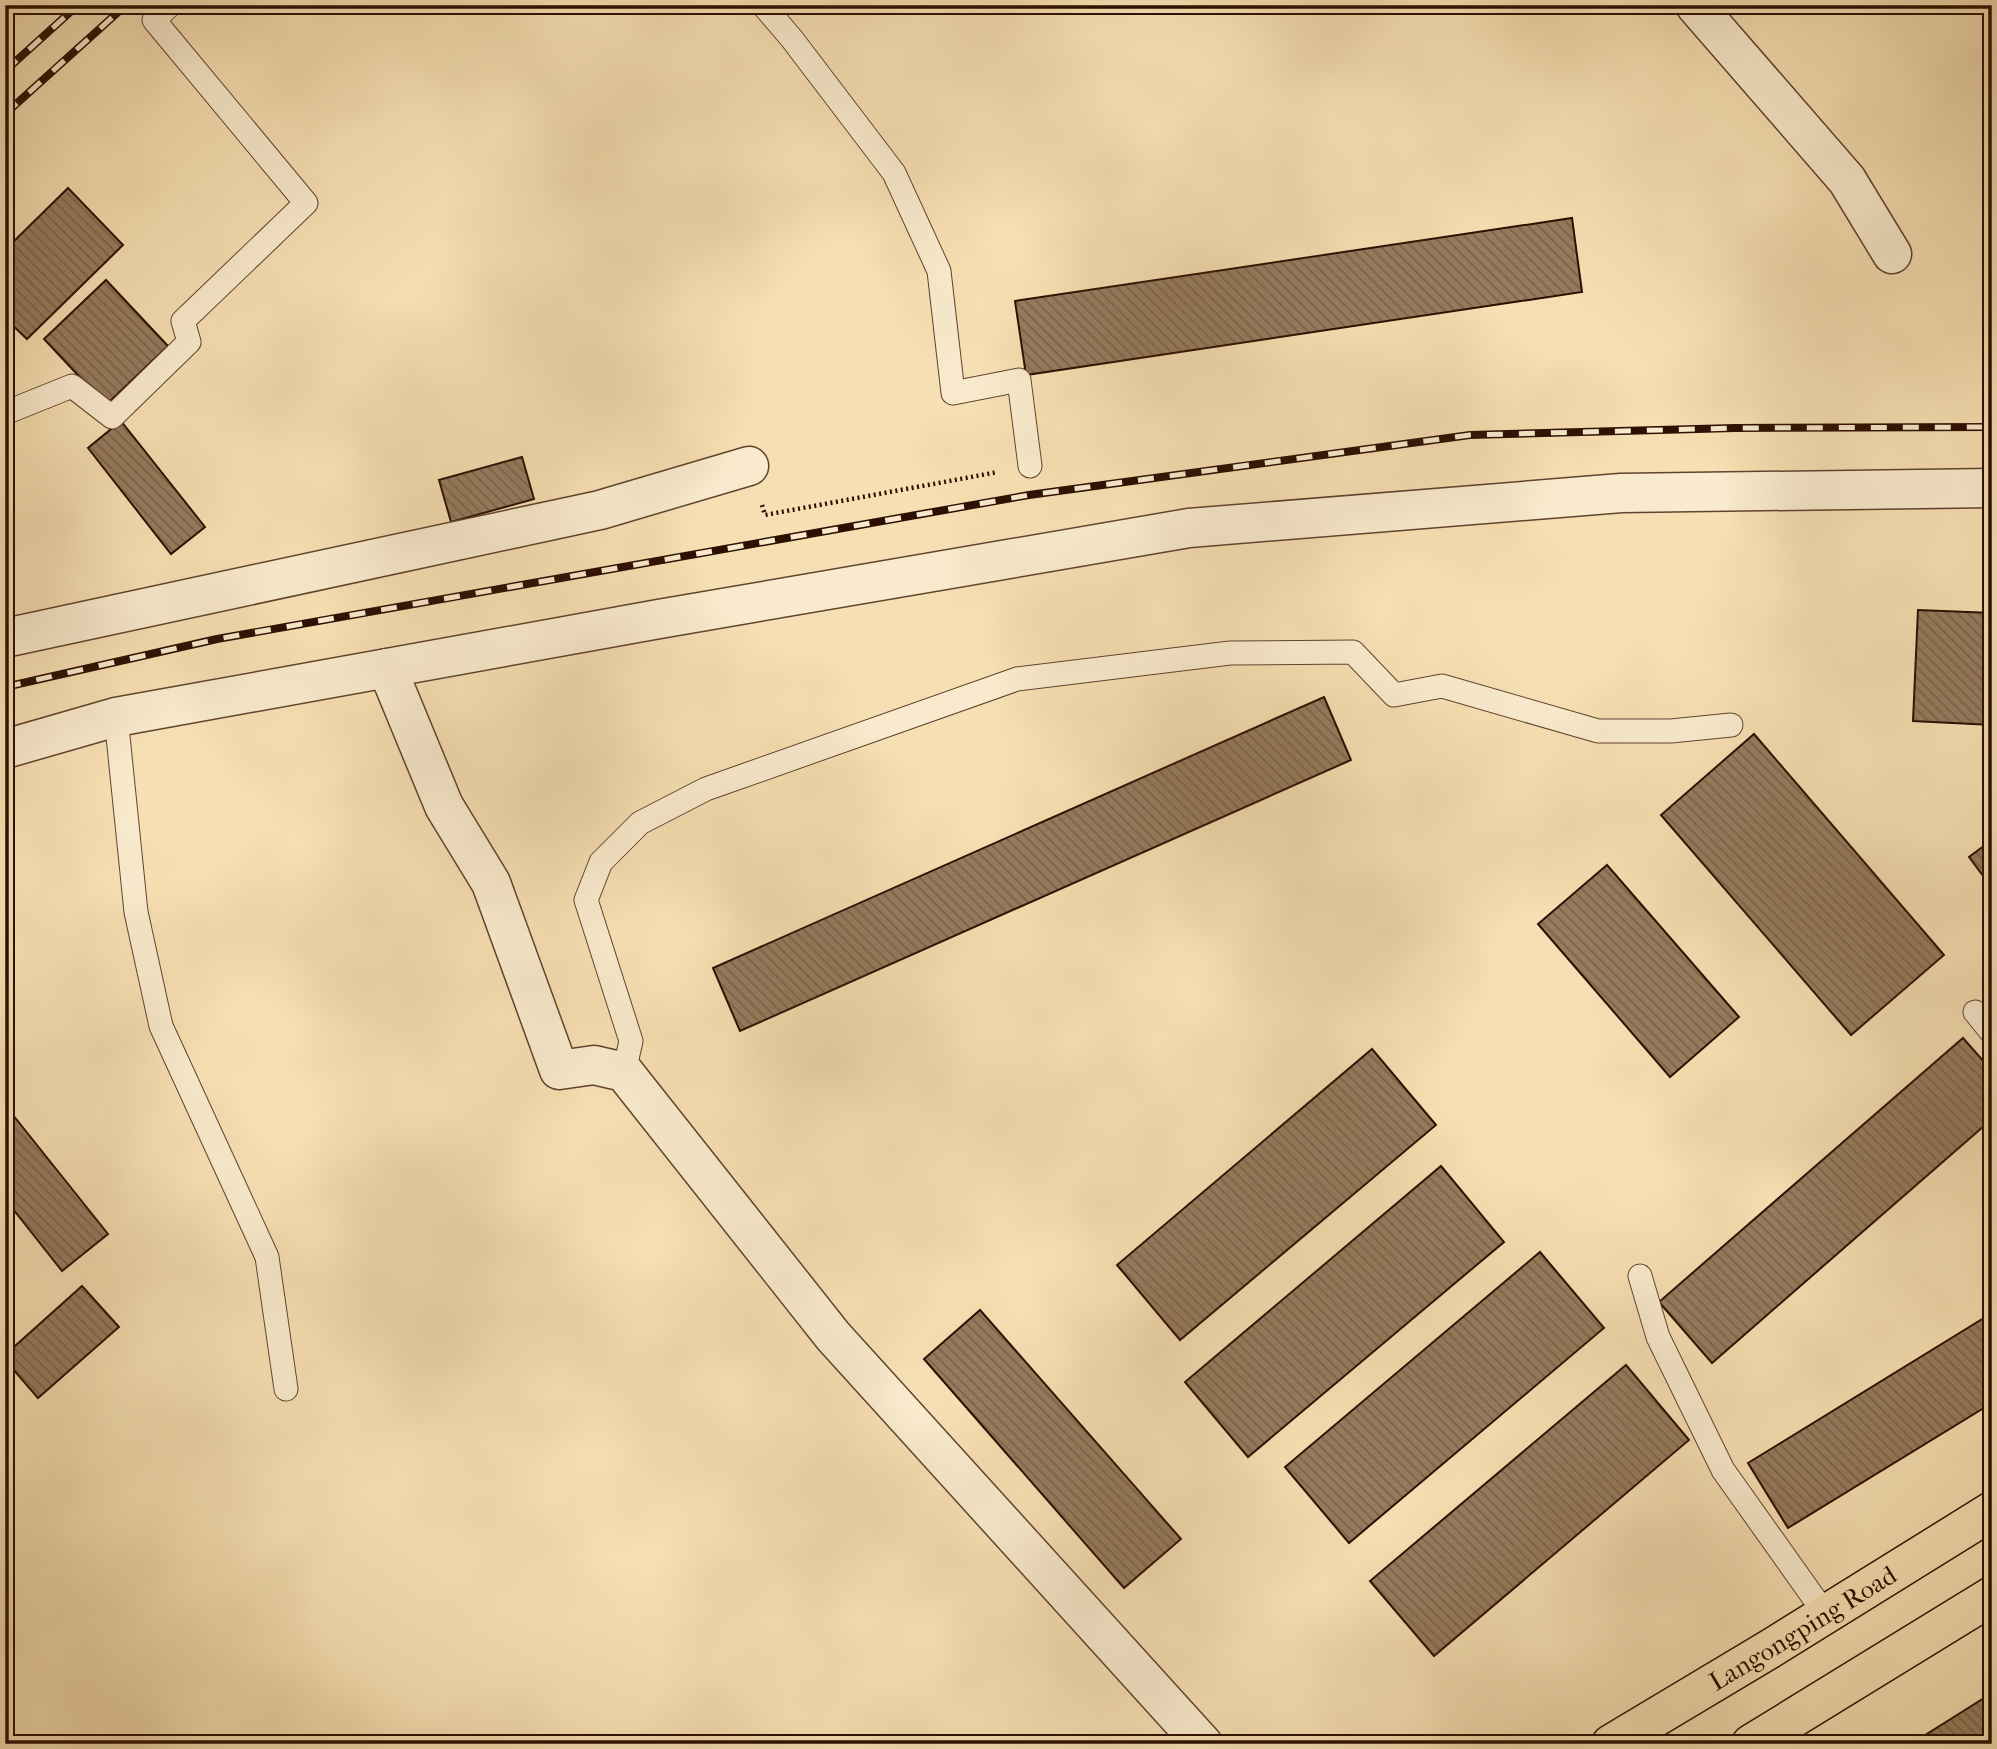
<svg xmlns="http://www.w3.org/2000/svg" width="1997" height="1749" font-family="'IM FELL French Canon',serif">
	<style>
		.building { fill: url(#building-back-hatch); stroke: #2d0f02; stroke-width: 2 }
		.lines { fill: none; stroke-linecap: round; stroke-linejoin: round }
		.lane-casing { stroke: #5f432e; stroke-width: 25 }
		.street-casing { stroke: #5f432e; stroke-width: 41 }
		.highway-casing { stroke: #2d0f02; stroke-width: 41 }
		.path { stroke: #2d0f02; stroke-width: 4.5; stroke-dasharray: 2 3.5; stroke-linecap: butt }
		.lane { stroke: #f9eacd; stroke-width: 23 }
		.street { stroke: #f9eacd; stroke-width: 38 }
		.highway { stroke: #f6dfb2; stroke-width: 38 }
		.rail-casing { stroke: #2d0f02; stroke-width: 8 }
		.rail { stroke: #f9eacd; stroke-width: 5; stroke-dasharray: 16; stroke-linecap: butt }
		.labels { text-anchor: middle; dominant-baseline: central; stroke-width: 5; stroke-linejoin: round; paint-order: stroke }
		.street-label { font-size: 26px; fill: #2d0f02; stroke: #f9eacd }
	</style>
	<defs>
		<pattern id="building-back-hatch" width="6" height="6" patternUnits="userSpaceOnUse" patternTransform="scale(1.75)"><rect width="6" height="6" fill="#967b5e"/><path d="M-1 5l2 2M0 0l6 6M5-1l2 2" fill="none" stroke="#7b634b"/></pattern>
	</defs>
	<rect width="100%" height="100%" fill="#f6dfb2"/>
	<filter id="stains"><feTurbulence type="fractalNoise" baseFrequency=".00286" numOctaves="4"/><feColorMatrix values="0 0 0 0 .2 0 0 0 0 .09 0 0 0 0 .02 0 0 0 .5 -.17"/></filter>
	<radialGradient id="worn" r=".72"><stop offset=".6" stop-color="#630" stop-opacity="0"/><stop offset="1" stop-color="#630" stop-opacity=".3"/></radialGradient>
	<g class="building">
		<polygon points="68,188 123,245 27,339 5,318 5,250"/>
		<polygon points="1572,218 1582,292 1026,375 1015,301"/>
		<polygon points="106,280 168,346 106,405 44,339"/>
		<polygon points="121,421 205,527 171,554 88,448"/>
		<polygon points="522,457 534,499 451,522 439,480"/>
		<polygon points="1918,610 1992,613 1992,725 1913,721"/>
		<polygon points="1324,697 1351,760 740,1031 713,968"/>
		<polygon points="1754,734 1944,955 1851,1035 1661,815"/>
		<polygon points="1992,840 1992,888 1969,857"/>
		<polygon points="1607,865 1739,1017 1670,1077 1538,924"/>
		<polygon points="1963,1038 1992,1071 1992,1119 1712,1363 1659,1302"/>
		<polygon points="1372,1049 1436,1125 1180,1340 1117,1265"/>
		<polygon points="5,1105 108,1234 62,1271 5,1199"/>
		<polygon points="1441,1166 1504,1242 1248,1457 1185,1382"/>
		<polygon points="1540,1252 1604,1328 1349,1543 1285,1467"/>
		<polygon points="82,1286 119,1327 38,1398 5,1360 5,1355"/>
		<polygon points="980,1310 1181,1539 1124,1588 924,1359"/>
		<polygon points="1992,1313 1992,1403 1788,1528 1748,1463"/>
		<polygon points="1626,1365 1689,1440 1434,1656 1370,1581"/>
		<polygon points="1992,1693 1992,1744 1911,1744"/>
	</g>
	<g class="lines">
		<g class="lane-casing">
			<g id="lane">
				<polyline points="763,5 792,39 894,173 939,271 953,393 1019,380 1030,466"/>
				<polyline points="5,413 72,386 112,417 189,342 183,321 306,203 154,20 170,5"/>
				<polyline points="116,717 136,912 161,1026 267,1257 286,1389"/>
				<polyline points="1975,1012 1992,1033"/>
				<polyline points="624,1072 631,1041 586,900 601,862 640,823 706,789 1017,679 1230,653 1353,652 1394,695 1442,686 1598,731 1671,731 1731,725"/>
				<polyline points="1640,1276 1658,1337 1723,1470 1826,1615"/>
			</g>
		</g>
		<g class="street-casing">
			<g id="street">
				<polyline points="1695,5 1847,180 1892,254"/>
				<polyline points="5,638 600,510 749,466"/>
				<polyline points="387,668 444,806 491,883 559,1070 594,1065 624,1072 833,1336 1203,1744"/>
				<polyline points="5,749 116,717 659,619 1189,528 1621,493 1992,488"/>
			</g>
		</g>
		<g class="highway-casing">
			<g id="highway">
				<path id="s1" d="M1611,1744L1773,1647L1992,1511"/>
				<polyline points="1751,1744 1992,1596"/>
			</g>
		</g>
		<polyline class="path" points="762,505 765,515 998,472"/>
		<use href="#lane" class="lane"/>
		<use href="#street" class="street"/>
		<use href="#highway" class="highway"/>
		<g class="rail-casing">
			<g id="rail">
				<polyline points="5,71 78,5"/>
				<polyline points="5,114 126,5"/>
				<polyline points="5,687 217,639 1029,495 1470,435 1735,428 1992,427"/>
			</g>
		</g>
		<use href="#rail" class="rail"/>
	</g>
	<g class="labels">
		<g class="street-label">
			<text stroke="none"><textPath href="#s1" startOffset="224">Langongping Road</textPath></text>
		</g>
	</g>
	<rect width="1997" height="1749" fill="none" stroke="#f6dfb2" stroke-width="28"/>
	<rect x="7" y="7" width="1983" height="1735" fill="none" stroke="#2d0f02" stroke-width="3.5"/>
	<rect x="14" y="14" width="1969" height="1721" fill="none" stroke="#2d0f02" stroke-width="2"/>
	<rect width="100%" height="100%" filter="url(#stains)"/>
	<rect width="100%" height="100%" fill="url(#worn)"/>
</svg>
